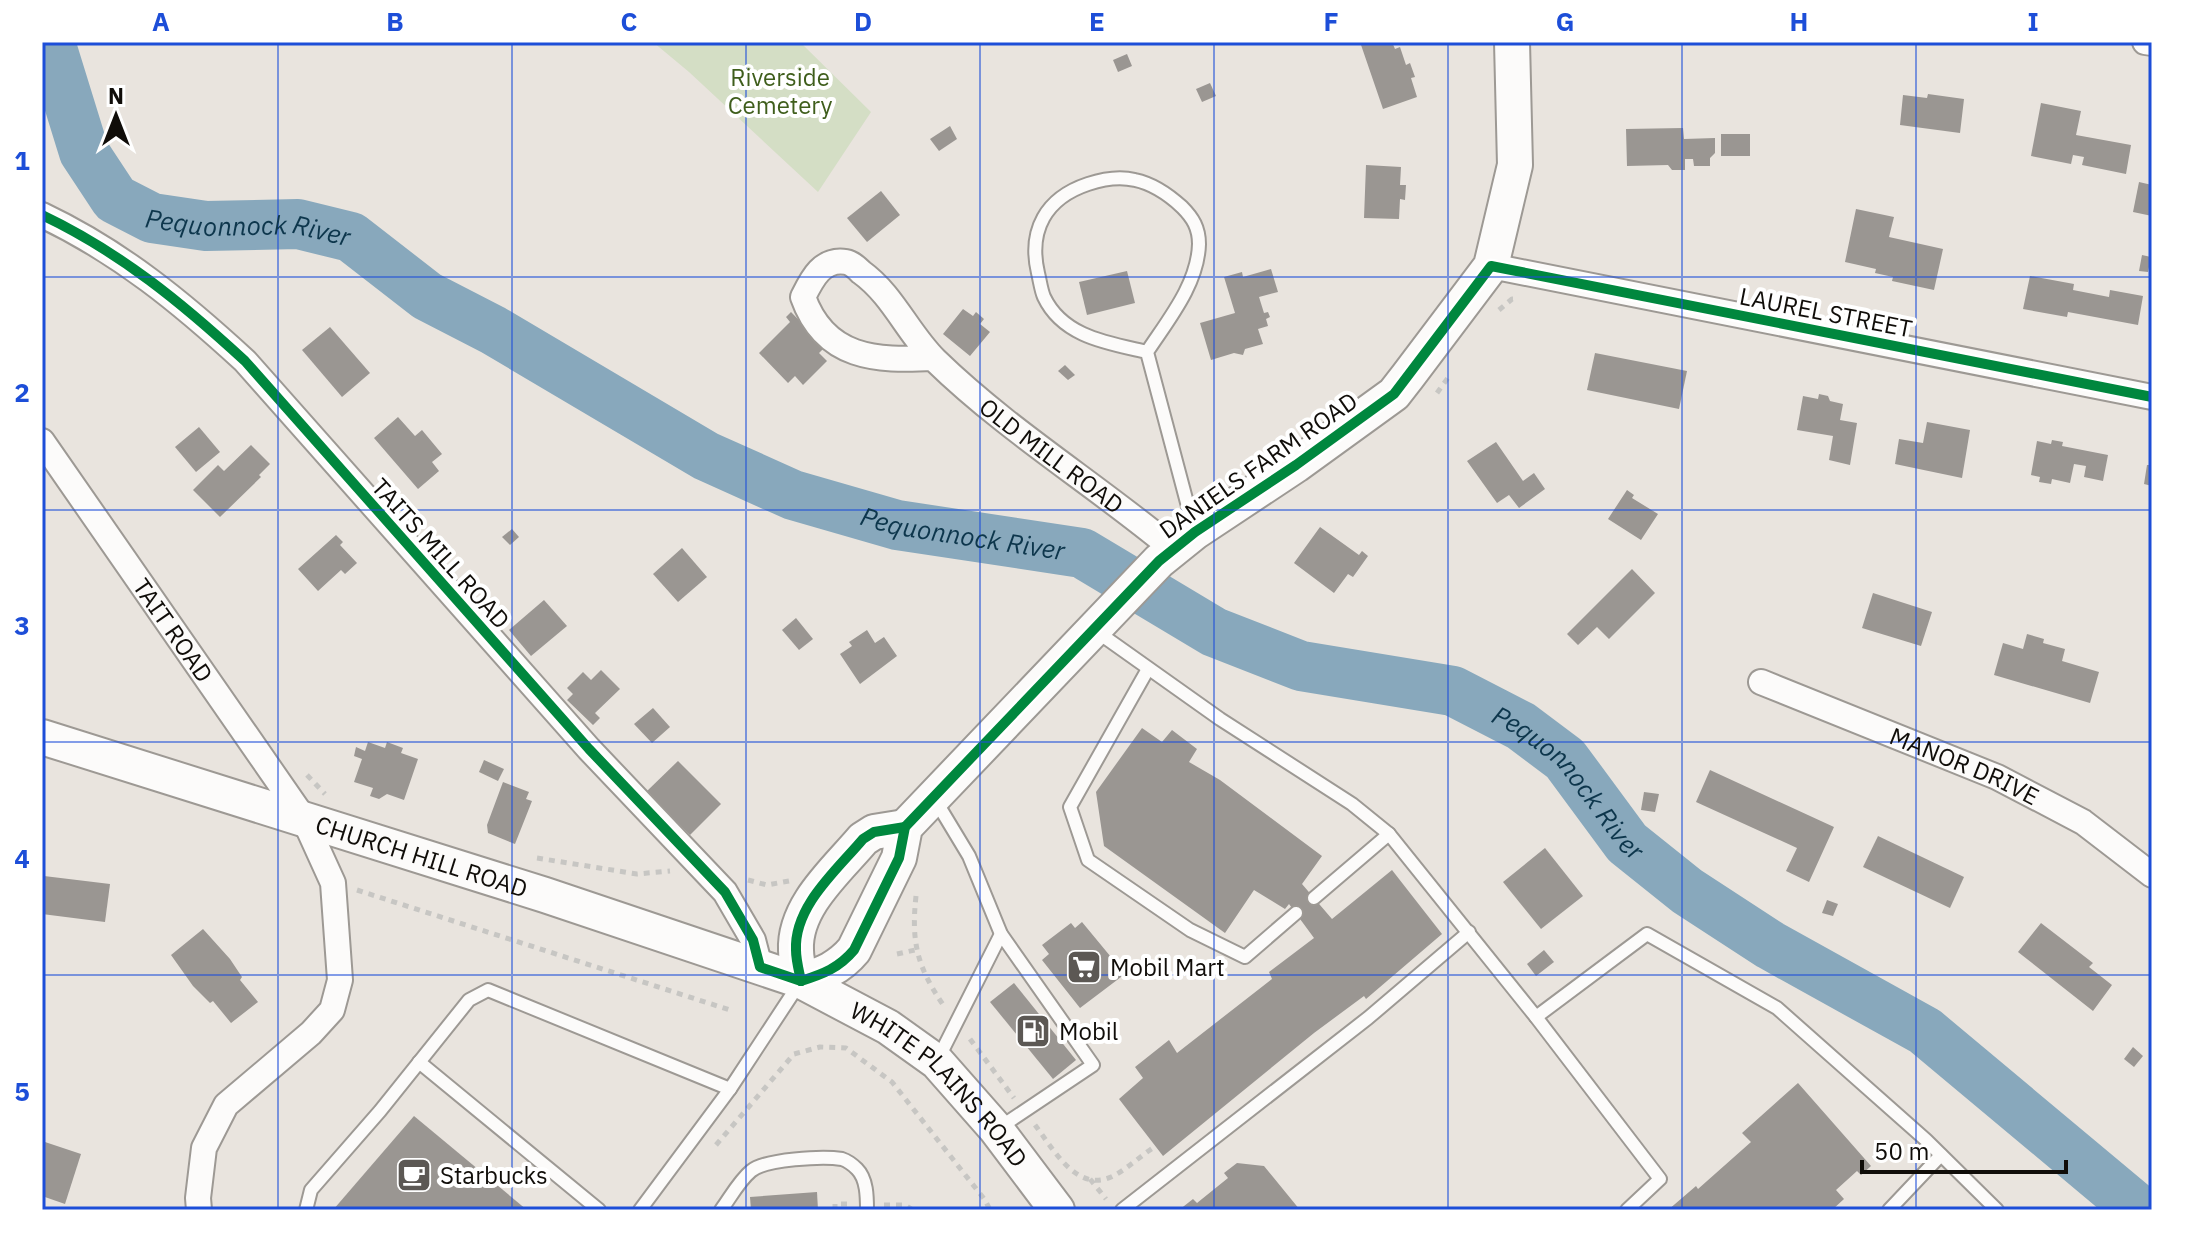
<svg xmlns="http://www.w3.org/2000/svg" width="2194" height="1252" font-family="'IBM Plex Sans',sans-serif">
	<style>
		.green { fill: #d4dec5 }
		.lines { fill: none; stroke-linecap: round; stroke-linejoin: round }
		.river { stroke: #88a8bc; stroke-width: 50 }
		.building { fill: #9a9692 }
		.lane-casing { stroke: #9d9994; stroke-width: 16 }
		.street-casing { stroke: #9d9994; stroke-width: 28 }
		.secondary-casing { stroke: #9d9994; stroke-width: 38 }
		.path { stroke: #c7c6c3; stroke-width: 5; stroke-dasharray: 6 6; stroke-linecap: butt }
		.lane { stroke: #fcfbfa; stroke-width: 12 }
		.street { stroke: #fcfbfa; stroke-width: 24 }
		.secondary { stroke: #fcfbfa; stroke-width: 34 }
		.cycleway-casing { stroke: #fff; stroke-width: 15 }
		.cycleway { stroke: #00873e; stroke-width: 10 }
		.grid { fill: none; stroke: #1d4ed8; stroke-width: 2; stroke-opacity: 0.55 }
		.labels { text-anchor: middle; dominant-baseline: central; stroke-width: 8; stroke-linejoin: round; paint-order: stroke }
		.park-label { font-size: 24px; fill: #3f5e1c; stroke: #fff }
		.street-label { font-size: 24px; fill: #100d09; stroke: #fff }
		.poi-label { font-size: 24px; fill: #100d09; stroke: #fff; text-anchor: start }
		.water-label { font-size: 26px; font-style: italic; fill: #0d364c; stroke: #fff }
		.neatline { fill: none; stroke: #1d4ed8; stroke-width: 3 }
		.grid-label { font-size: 26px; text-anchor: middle; font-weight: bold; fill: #1d4ed8 }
	</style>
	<rect width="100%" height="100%" fill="#e9e4de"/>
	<polygon class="green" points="653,42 800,42 871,112 818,192 689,72"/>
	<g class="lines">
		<path class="river" id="s1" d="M50,42L84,152L115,199L152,218L206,226L298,224L351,237L427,296L493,330L706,456L793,495L897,525L1082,553L1214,632L1301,666L1453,691L1521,726L1565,759L1627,843L1687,891L1770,945L1925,1031L2139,1210"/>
	</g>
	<g class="building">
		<polygon points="1360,42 1392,42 1395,49 1400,47 1406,65 1410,63 1415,77 1411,78 1417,97 1383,109"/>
		<polygon points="1127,54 1132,66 1118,72 1113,60"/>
		<polygon points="1210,83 1216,96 1202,102 1196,89"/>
		<polygon points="1928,94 1964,99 1960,133 1900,125 1903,95 1927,98"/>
		<polygon points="2041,103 2081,111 2076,135 2131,145 2126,174 2082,165 2084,157 2073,155 2071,164 2031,156"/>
		<polygon points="950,126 957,139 939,151 930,139"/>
		<polygon points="1683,128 1684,139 1715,138 1715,153 1710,158 1710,166 1694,166 1693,159 1685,159 1685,170 1672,170 1668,165 1627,166 1626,129"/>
		<rect x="1721" y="134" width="29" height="22"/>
		<polygon points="1366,165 1401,167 1400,185 1406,185 1405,200 1400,199 1399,219 1364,218"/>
		<polygon points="2139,182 2152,185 2152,216 2133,212"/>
		<polygon points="881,191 900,215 867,242 847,218"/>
		<polygon points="1856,209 1894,217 1889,237 1943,249 1934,290 1892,281 1893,277 1875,273 1876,269 1845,262"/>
		<polygon points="2142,255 2151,257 2148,272 2139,271"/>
		<polygon points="1271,269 1278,292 1259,297 1264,313 1268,312 1270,317 1266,319 1268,326 1258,329 1263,344 1245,349 1243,355 1234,353 1211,360 1200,323 1235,313 1224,277 1242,272 1243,277"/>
		<polygon points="1127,271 1135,303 1087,315 1079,282"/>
		<polygon points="2030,276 2074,284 2073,290 2109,297 2110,290 2143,296 2138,325 2068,312 2067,317 2023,309"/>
		<polygon points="963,309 973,316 976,312 984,319 980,324 990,332 970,356 943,334"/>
		<polygon points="791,312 825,347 819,353 827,361 803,385 795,376 788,383 759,353 790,322 786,317"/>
		<polygon points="330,327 370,373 342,397 302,350"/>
		<polygon points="1595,353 1687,371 1679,409 1587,390"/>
		<polygon points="1065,365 1075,375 1068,380 1058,371"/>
		<polygon points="1819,394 1828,396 1830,401 1843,404 1840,420 1857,423 1850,465 1829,460 1833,436 1797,430 1803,396 1818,399"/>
		<polygon points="398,417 415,436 422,430 442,454 432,462 439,471 418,489 374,438"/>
		<polygon points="1927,422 1970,430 1962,478 1895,464 1899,439 1923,443"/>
		<polygon points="199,427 220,452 196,472 175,447"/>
		<polygon points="2052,440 2063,442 2062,446 2108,455 2103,481 2084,477 2086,466 2074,464 2070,483 2052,479 2051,484 2039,482 2040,477 2031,475 2037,441 2051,444"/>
		<polygon points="1496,442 1523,481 1534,473 1545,489 1519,508 1509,495 1497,503 1467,461"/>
		<polygon points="251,445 270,464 259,475 261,477 220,517 193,490 218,465 224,471"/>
		<polygon points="2147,465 2152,465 2152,486 2144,484"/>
		<polygon points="1627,490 1634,495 1632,498 1658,514 1641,540 1608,519"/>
		<polygon points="1320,527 1359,555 1362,551 1368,556 1353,577 1348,574 1334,593 1294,563"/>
		<polygon points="512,529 519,537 510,545 502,537"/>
		<polygon points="336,535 343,542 340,545 357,563 345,574 341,570 318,591 298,569"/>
		<polygon points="682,548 707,577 678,602 653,574"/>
		<polygon points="1632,569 1655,593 1609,639 1597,627 1578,645 1567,634"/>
		<polygon points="1873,593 1932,612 1921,646 1862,628"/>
		<polygon points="544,600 567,626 531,656 509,630"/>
		<polygon points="796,618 813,639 799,650 782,630"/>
		<polygon points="867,630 875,643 884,637 897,656 860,684 840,654 852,646 849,642"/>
		<polygon points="2027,634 2044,639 2043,643 2065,649 2062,661 2099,672 2090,703 1994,675 2003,643 2023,649"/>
		<polygon points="601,670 620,689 595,713 600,718 593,725 567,700 573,694 567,688 583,672 591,680"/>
		<polygon points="653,708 670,727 652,743 634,724"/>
		<polygon points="1142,728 1162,742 1172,730 1197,749 1189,762 1220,780 1322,856 1302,884 1332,919 1392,870 1442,934 1366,999 1364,996 1314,1033 1163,1156 1119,1099 1143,1078 1135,1067 1169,1040 1177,1053 1272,979 1269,972 1314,938 1289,904 1285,909 1254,890 1225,933 1104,846 1096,792"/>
		<polygon points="368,742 385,748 387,742 403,748 401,753 418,759 404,800 387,794 379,799 370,796 373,788 354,782 362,759 354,756 356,747 365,751"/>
		<polygon points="484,760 504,769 498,781 479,772"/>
		<polygon points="678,761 721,804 690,835 646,792"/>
		<polygon points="1710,770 1834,827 1809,882 1786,871 1797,848 1696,802"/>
		<polygon points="503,782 529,792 526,799 532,801 515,844 488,833 487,825"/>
		<polygon points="1644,792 1659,794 1655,812 1641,810"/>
		<polygon points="1878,836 1964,877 1950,908 1863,867"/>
		<polygon points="1545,848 1583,896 1541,929 1503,882"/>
		<polygon points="44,876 110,884 105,922 42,914"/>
		<polygon points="1827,900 1838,904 1833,916 1822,913"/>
		<polygon points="1082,922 1125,974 1080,1008 1042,960 1049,954 1042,945 1071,923 1075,928"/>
		<polygon points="2041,923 2093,963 2089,967 2112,985 2093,1011 2018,952"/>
		<polygon points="203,929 230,959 242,977 240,980 258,1002 231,1023 213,1001 210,1003 193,986 171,955"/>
		<polygon points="1544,950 1554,962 1536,976 1527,964"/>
		<polygon points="1014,983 1076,1060 1053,1079 990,1002"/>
		<polygon points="2133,1047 2143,1056 2134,1067 2124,1059"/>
		<polygon points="1798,1083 1871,1166 1861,1175 1857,1171 1836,1190 1844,1199 1832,1210 1668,1210 1696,1186 1698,1189 1751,1142 1742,1133"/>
		<polygon points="414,1116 527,1210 333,1210"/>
		<polygon points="42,1141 81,1154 65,1204 42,1196"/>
		<polygon points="1237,1163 1264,1166 1300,1210 1179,1210 1193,1199 1197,1203 1228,1178 1224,1173"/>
		<polygon points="817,1192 818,1210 751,1210 750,1197"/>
	</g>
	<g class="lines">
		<g class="lane-casing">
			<g id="lane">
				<path d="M1147,352C1168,320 1198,284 1199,244C1199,228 1193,218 1182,207C1169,195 1154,184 1135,180C1119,176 1103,179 1088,184C1046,198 1028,230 1038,273C1040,281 1041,290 1044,297C1063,337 1108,343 1147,352L1194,529"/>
				<polyline points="1096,631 1220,719 1352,804 1389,834 1536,1017 1660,1179 1627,1210"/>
				<polyline points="1148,669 1070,807 1088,860 1190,930 1245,957 1296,913"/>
				<polyline points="934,798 969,856 1001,934 1093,1065 999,1128"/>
				<polyline points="1314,898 1389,834"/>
				<polyline points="1536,1017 1647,934 1777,1008 1926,1140 1997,1210"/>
				<polyline points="938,1059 1001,934"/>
				<polyline points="419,1062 599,1210"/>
				<polyline points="306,1210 311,1190 380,1111 469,1000 488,990 730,1089"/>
				<polyline points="640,1210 730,1089 799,984"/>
				<path d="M721,1210C730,1198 739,1181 751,1171C765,1159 823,1156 842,1159C848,1161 853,1165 857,1169C867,1179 867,1197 867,1210"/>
				<polyline points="1122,1210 1368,1018 1469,932"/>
				<polyline points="1889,1210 1941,1155"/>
			</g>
		</g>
		<g class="street-casing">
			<g id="street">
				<polyline points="2145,42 2152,43"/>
				<path d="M42,215C120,252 182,303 245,361L589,749L725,892L753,940L760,967"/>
				<polyline points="1491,266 2152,397"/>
				<path id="s2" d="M933,358C876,361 825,359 803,297C812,279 822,258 846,262C852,263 857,268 861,272C893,295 907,332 935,360C1008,431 1095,484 1173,549"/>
				<path id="s3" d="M42,441L303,817L333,883L340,980L332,1010L311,1033L226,1105L204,1148L198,1198L199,1210"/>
				<path id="s4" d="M1761,682L1997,777L2083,822L2152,875"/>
			</g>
		</g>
		<g class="secondary-casing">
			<g id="secondary">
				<path id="s5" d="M42,737L545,895L801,981L888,1027L937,1062L996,1129L1057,1210"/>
				<path d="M801,981C823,974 839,968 854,950L899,858L905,827L1159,561L1195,532L1296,465L1394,394L1408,376L1491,266L1515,165L1512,42"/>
				<path d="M801,981C799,971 796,960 796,950C794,906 837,870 863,839L874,832L905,827"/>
			</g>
		</g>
		<g class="path">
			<polyline points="1499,310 1512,299 1517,299"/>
			<polyline points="1437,393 1450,375"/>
			<polyline points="307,775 325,794"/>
			<polyline points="537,858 637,874 670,871"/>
			<polyline points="748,880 767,885 789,881"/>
			<polyline points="357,890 733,1011"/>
			<path d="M916,896C911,942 917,967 944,1006"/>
			<polyline points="897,954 915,950"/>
			<polyline points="970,1039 1014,1098"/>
			<path d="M1035,1125C1052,1147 1076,1193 1111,1177C1126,1170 1139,1157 1153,1148"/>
			<polyline points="716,1145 794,1054 820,1047 846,1048 892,1082 985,1200 990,1210"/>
			<polyline points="1090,1179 1106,1199"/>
			<polyline points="884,1205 905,1205 913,1210"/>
			<polyline points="835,1210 835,1204 850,1204"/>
		</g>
		<use href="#lane" class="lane"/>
		<use href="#street" class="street"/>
		<use href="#secondary" class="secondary"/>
		<g class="cycleway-casing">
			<g id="cycleway">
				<path d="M42,215C120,252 182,303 245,361L589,749L725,892L753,940L760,967L801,981"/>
				<path d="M801,981C823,974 839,968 854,950L899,858L905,827L1159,561L1195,532L1296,465L1394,394L1491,266L2152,397"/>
				<path d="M801,981C799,971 796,960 796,950C794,906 837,870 863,839L874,832L905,827"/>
			</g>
		</g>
		<use href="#cycleway" class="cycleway"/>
	</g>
	<path class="grid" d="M278,42V1210M512,42V1210M746,42V1210M980,42V1210M1214,42V1210M1448,42V1210M1682,42V1210M1916,42V1210M42,277H2152M42,510H2152M42,742H2152M42,975H2152"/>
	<defs>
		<g id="supermarket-square" transform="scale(1.8)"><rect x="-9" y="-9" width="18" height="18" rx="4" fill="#5c5854" stroke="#fff"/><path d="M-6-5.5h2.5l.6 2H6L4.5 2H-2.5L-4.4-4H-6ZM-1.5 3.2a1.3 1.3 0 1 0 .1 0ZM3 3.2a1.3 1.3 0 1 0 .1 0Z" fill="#fff"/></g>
		<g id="fuel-square" transform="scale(1.8)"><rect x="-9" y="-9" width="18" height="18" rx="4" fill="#5c5854" stroke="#fff"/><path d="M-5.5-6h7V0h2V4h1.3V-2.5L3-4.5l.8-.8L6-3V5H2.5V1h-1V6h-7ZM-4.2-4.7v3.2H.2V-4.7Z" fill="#fff"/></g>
		<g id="cafe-square" transform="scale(1.8)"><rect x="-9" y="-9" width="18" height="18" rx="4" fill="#5c5854" stroke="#fff"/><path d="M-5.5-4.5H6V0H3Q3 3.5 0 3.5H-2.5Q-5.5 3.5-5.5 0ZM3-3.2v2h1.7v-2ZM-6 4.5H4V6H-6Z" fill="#fff"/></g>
	</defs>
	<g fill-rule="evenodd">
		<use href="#supermarket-square" x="1084" y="967"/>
		<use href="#fuel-square" x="1033" y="1031"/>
		<use href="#cafe-square" x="414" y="1175"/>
	</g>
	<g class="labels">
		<g class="park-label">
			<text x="780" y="77">Riverside<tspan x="780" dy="28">Cemetery</tspan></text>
		</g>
		<g class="street-label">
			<text transform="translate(1826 312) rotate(11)">LAUREL STREET</text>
			<text stroke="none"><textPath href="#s2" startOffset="502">OLD MILL ROAD</textPath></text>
			<text transform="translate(1258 465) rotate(-35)">DANIELS FARM ROAD</text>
			<text transform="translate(441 553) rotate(48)">TAITS MILL ROAD</text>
			<text stroke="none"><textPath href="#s3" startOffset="230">TAIT ROAD</textPath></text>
			<text stroke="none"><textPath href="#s4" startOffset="220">MANOR DRIVE</textPath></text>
			<text stroke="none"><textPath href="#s5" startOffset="398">CHURCH HILL ROAD</textPath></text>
			<text stroke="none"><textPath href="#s5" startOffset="972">WHITE PLAINS ROAD</textPath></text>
		</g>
		<g class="poi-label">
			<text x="1110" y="967">Mobil Mart</text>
			<text x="1059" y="1031">Mobil</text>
			<text x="440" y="1175">Starbucks</text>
		</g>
		<g class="water-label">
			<text stroke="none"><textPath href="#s1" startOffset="310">Pequonnock River</textPath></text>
			<text stroke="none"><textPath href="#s1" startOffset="1102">Pequonnock River</textPath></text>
			<text stroke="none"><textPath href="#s1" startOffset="1774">Pequonnock River</textPath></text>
		</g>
	</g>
	<rect width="2194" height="1252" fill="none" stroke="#ffffff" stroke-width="88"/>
	<g transform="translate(116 116)" stroke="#ffffff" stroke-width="6" paint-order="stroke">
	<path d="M0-6L14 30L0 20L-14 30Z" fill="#100d09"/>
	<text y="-12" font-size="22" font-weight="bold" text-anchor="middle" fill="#100d09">N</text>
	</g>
	<path d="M1862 1160v12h204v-12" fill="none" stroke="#100d09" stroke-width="4"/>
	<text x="1874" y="1160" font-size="24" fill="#100d09" stroke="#ffffff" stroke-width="6" paint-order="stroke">50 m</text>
	<rect x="44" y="44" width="2106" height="1164" class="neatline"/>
	<g class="grid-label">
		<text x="161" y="31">A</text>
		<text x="395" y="31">B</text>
		<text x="629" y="31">C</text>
		<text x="863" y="31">D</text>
		<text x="1097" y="31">E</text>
		<text x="1331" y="31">F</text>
		<text x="1565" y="31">G</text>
		<text x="1799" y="31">H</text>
		<text x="2033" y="31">I</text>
		<text x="22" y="170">1</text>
		<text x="22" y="402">2</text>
		<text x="22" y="635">3</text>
		<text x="22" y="868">4</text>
		<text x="22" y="1101">5</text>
	</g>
</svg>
